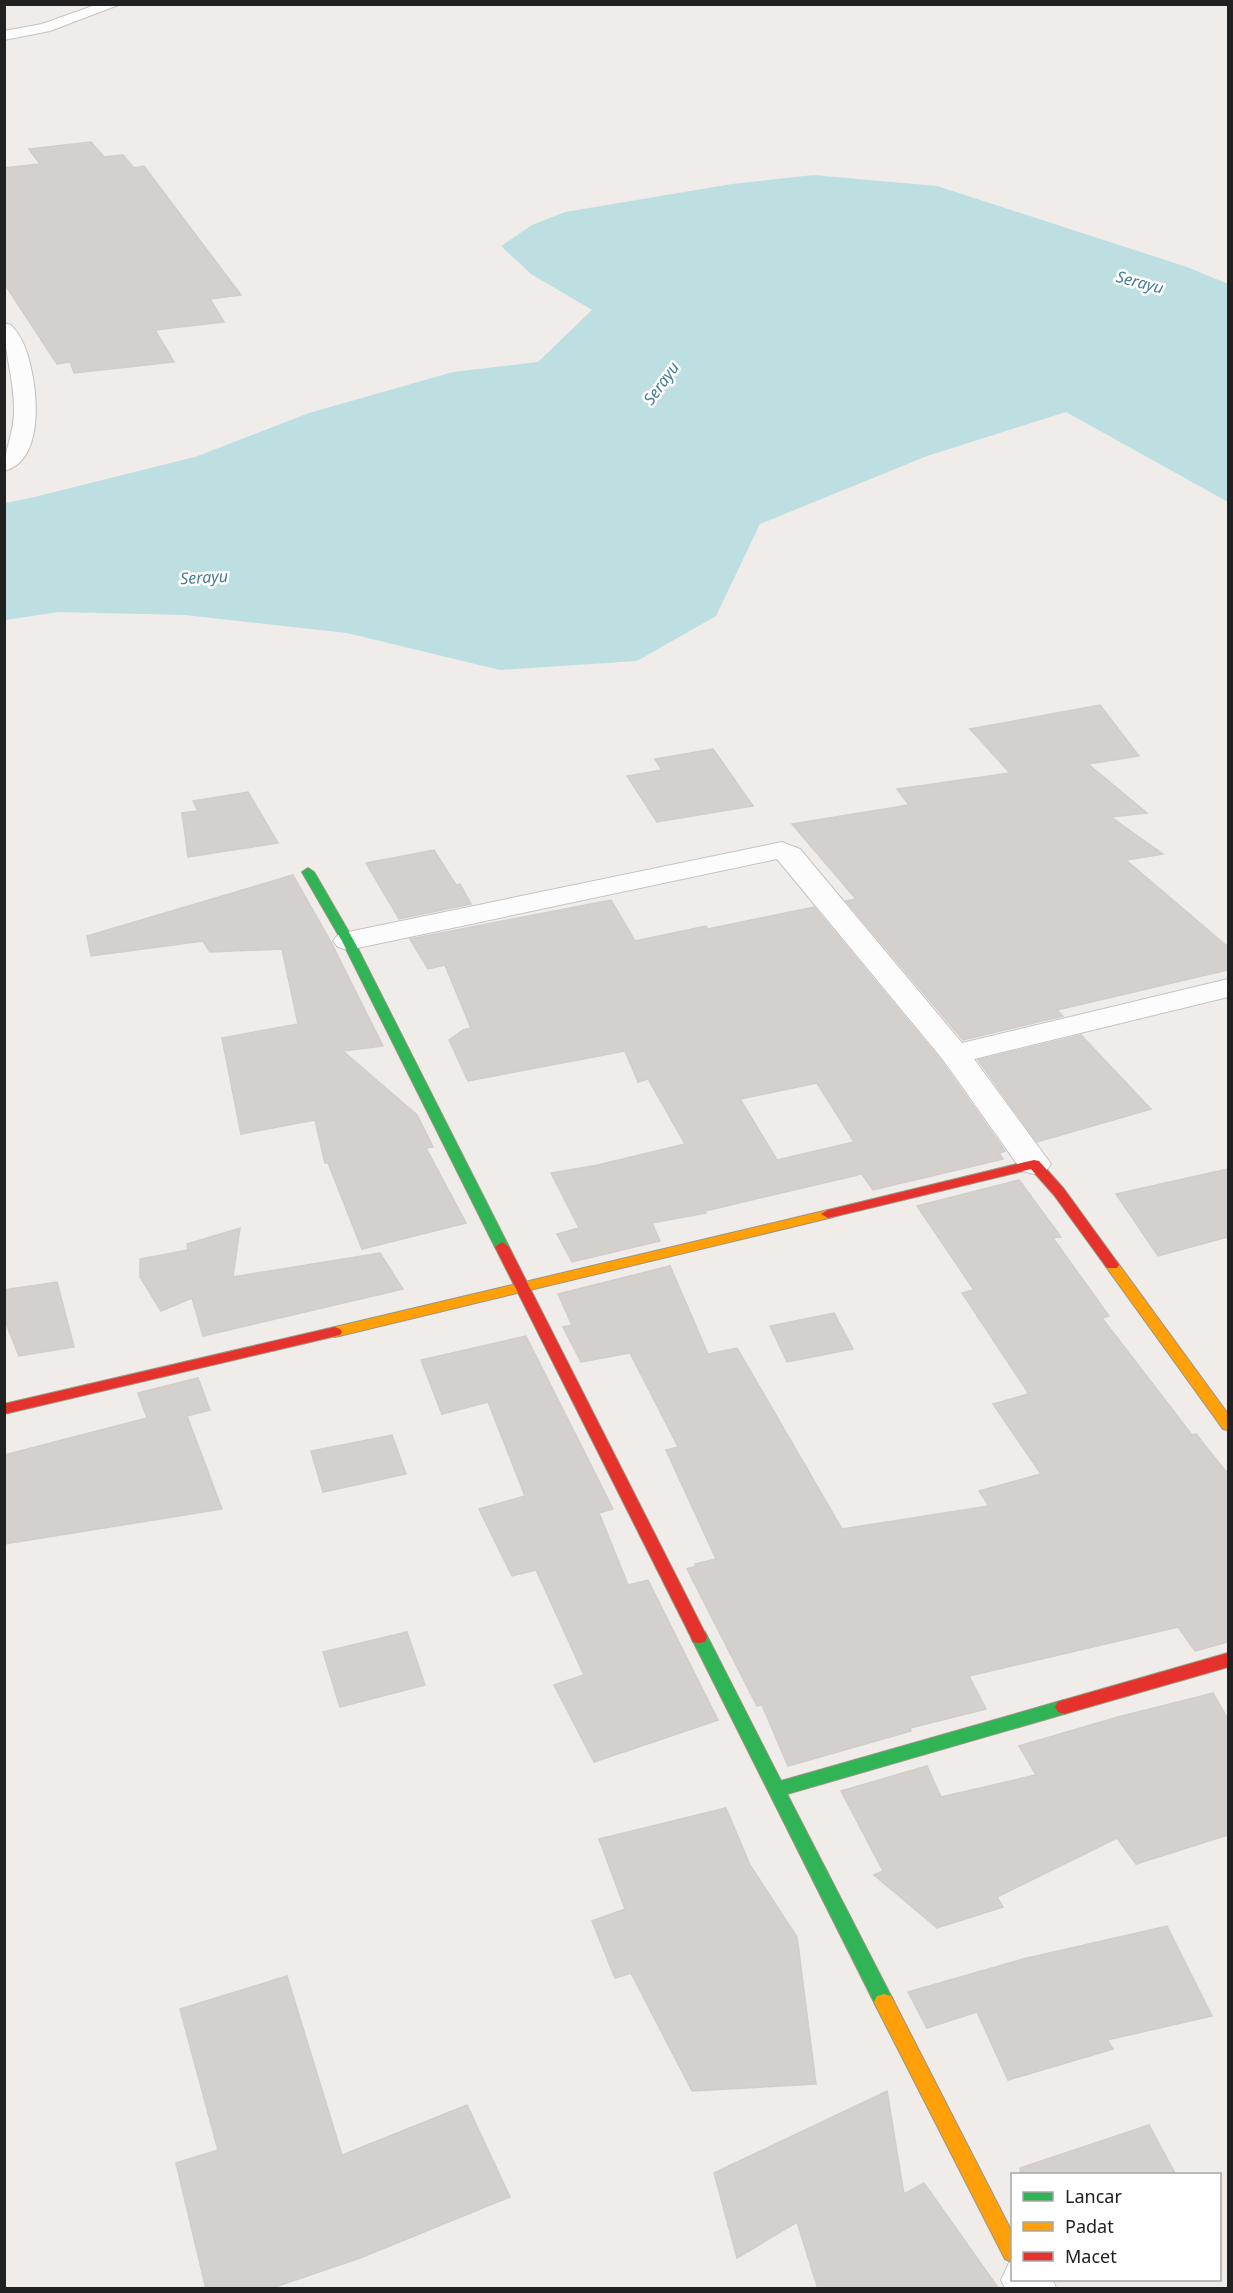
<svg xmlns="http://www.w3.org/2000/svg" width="1233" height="2293" font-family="'Noto Sans',sans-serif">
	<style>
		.water { fill: #bedfe1 }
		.building { fill: #d4d0ce; stroke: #d2cdcb; stroke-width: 1.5; fill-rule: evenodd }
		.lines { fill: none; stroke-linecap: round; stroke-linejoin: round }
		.street-casing { stroke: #c5c3c2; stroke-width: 2 }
		.fast-casing { stroke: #999681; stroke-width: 2 }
		.slow-casing { stroke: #999681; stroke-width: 2 }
		.jam-casing { stroke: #999681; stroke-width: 2 }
		.street { fill: #fdfcfc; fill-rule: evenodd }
		.fast { fill: #30b455; fill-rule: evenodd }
		.slow { fill: #ff9f0a; fill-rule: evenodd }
		.jam { fill: #e5322d; fill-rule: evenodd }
		.labels { text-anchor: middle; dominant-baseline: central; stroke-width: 5; stroke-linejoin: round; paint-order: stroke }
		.far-water-label { font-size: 16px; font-style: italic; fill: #467d96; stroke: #fff }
	</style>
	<rect width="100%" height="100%" fill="#efece9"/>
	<polygon class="water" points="813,175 937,186 1187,267 1228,284 1228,502 1066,412 927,456 760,524 716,616 637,661 500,670 347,633 185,615 59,612 5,620 5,503 30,498 195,457 309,413 453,372 538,362 592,310 531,274 501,246 532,225 565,212 732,184"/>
	<g class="building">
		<polygon points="91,142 104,157 123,155 134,168 144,166 241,295 210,299 224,322 155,330 174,362 74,373 70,362 57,364 4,283 4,168 40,164 29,149"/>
		<polygon points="1100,705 1139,756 1088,764 1147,813 1111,817 1163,854 1126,860 1228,947 1228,970 1057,1010 1063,1016 963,1040 846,901 856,899 792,824 909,805 897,789 1010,773 970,729"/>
		<polygon points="713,749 753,806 657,822 627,776 662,770 655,759"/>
		<polygon points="248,792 278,843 188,857 182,813 198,811 193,801"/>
		<polygon points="434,850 456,885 460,884 471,904 399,919 366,863"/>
		<polygon points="293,875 331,942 383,1046 343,1051 417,1115 433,1147 426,1148 466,1223 362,1249 328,1163 325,1163 315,1120 241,1134 222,1038 298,1024 282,949 210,952 203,941 91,956 87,936"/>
		<path d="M611,900L635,941L706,926L708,929L814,907L942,1062L1005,1151L999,1153L1003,1159L873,1190L862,1174L705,1211L706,1213L652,1223L660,1241L572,1262L557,1234L579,1228L551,1173L598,1165L685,1144L648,1079L638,1082L625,1051L468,1081L449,1040L463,1030L471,1028L445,965L428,969L410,939ZM817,1083L854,1142L777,1160L740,1099Z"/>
		<polygon points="1081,1035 1151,1109 1037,1142 978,1060"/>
		<polygon points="1228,1169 1228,1237 1158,1256 1116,1194"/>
		<polygon points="1019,1180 1061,1237 1053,1238 1109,1316 1102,1318 1192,1435 1196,1434 1228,1474 1228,1642 1195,1651 1178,1627 969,1676 986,1709 910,1728 911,1731 788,1766 762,1705 757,1706 687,1569 696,1566 695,1564 716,1559 666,1450 678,1447 630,1353 581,1362 563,1327 572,1325 558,1294 670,1266 708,1354 737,1348 842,1529 989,1506 979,1491 1041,1474 993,1404 1029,1394 962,1293 974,1290 917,1206"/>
		<polygon points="240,1228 233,1277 380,1253 403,1289 203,1336 192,1298 161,1311 140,1277 140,1259 188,1250 187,1244"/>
		<polygon points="57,1282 74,1347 19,1356 4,1318 4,1290"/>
		<polygon points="834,1313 853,1349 787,1362 770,1326"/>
		<polygon points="526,1336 613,1509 599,1513 628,1585 648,1580 718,1720 594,1762 554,1685 584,1675 536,1570 512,1576 479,1509 525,1496 488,1402 442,1414 421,1360"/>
		<polygon points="198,1378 210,1410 187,1416 222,1509 4,1544 4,1455 147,1418 138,1393"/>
		<polygon points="392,1435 406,1474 323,1492 311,1451"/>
		<polygon points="407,1632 425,1685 340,1707 323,1652"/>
		<polygon points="1213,1693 1228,1719 1228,1835 1136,1864 1117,1838 997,1897 1003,1907 937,1928 874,1875 883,1871 841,1791 927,1766 941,1797 1036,1775 1019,1746 1118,1717"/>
		<polygon points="726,1808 750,1865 797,1937 816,2084 692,2091 631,1973 615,1978 592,1921 625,1909 599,1839"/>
		<polygon points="1167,1926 1212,2016 1107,2040 1113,2049 1008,2080 977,2012 927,2028 908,1992 1023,1959"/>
		<polygon points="287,1976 342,2155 467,2105 510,2197 360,2258 269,2289 206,2289 176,2163 218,2150 180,2009"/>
		<polygon points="887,2091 904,2194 924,2183 999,2289 818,2289 797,2222 737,2258 714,2173"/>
		<polygon points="1149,2125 1176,2175 1021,2175 1020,2168"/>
	</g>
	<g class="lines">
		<g class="street-casing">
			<g id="street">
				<polygon points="98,4 121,4 50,31 4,40 4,31 42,24"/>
				<path d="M4,323L11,325C16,331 21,337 24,345C37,376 49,460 4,471C4,451 14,433 14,412C15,382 4,353 4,323Z"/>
				<polygon points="782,842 800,849 962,1043 1228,979 1228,997 974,1059 1051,1164 1046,1171 1034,1174 1022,1171 944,1061 777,859 348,950 338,947 333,941 338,935 348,932"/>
				<polygon points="1012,2261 1012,2280 1053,2280 1056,2288 1005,2288 1001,2280 1009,2263"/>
			</g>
		</g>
		<g class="fast-casing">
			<g id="fast">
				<polygon points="308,868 314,872 354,941 509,1247 507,1250 502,1252 495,1247 342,941 302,872"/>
				<polygon points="699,1631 705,1632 781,1781 1064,1700 1070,1702 1073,1707 1070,1712 1064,1714 787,1794 891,1996 894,2002 891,2008 884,2010 877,2008 691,1637 693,1632"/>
			</g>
		</g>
		<g class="slow-casing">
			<g id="slow">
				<polygon points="828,1210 835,1214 833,1217 335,1337 330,1335 328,1332 330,1329 335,1327"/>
				<polygon points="1112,1260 1117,1262 1228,1414 1228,1430 1223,1429 1107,1268 1105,1265"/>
				<polygon points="884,1994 891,1996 1012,2232 1012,2262 1005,2259 877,2008 874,2002 877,1996"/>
			</g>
		</g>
		<g class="jam-casing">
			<g id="jam">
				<polygon points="1034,1160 1039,1161 1064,1189 1117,1262 1119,1265 1117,1268 1107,1268 1054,1195 1031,1169 828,1218 821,1214 828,1210"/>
				<polygon points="502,1242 509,1247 707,1637 705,1642 699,1643 693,1642 691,1637 495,1247"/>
				<polygon points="335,1327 340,1329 342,1332 340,1335 4,1414 4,1404"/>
				<polygon points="1228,1653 1228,1667 1064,1714 1058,1712 1055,1707 1058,1702 1064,1700"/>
			</g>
		</g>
		<use href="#street" class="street"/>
		<use href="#fast" class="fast"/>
		<use href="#slow" class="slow"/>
		<use href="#jam" class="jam"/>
	</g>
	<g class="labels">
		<g class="far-water-label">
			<text transform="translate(1140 282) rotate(15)">Serayu</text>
			<text transform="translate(661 383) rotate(-54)">Serayu</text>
			<text transform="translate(204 577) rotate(-3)">Serayu</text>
		</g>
	</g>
	<rect width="1233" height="2293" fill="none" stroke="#212121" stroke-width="12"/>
	<rect x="1011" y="2173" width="210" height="108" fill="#ffffff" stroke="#a6a6a6" stroke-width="1.5"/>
	<rect x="1023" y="2192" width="30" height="9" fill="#30b455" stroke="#a6a6a6" stroke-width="1.5"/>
	<text x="1065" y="2203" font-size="18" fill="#212121">Lancar</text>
	<rect x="1023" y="2222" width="30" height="9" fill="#ff9f0a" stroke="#a6a6a6" stroke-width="1.5"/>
	<text x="1065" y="2233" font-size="18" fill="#212121">Padat</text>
	<rect x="1023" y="2252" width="30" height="9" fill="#e5322d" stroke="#a6a6a6" stroke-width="1.5"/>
	<text x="1065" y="2263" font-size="18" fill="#212121">Macet</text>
</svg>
